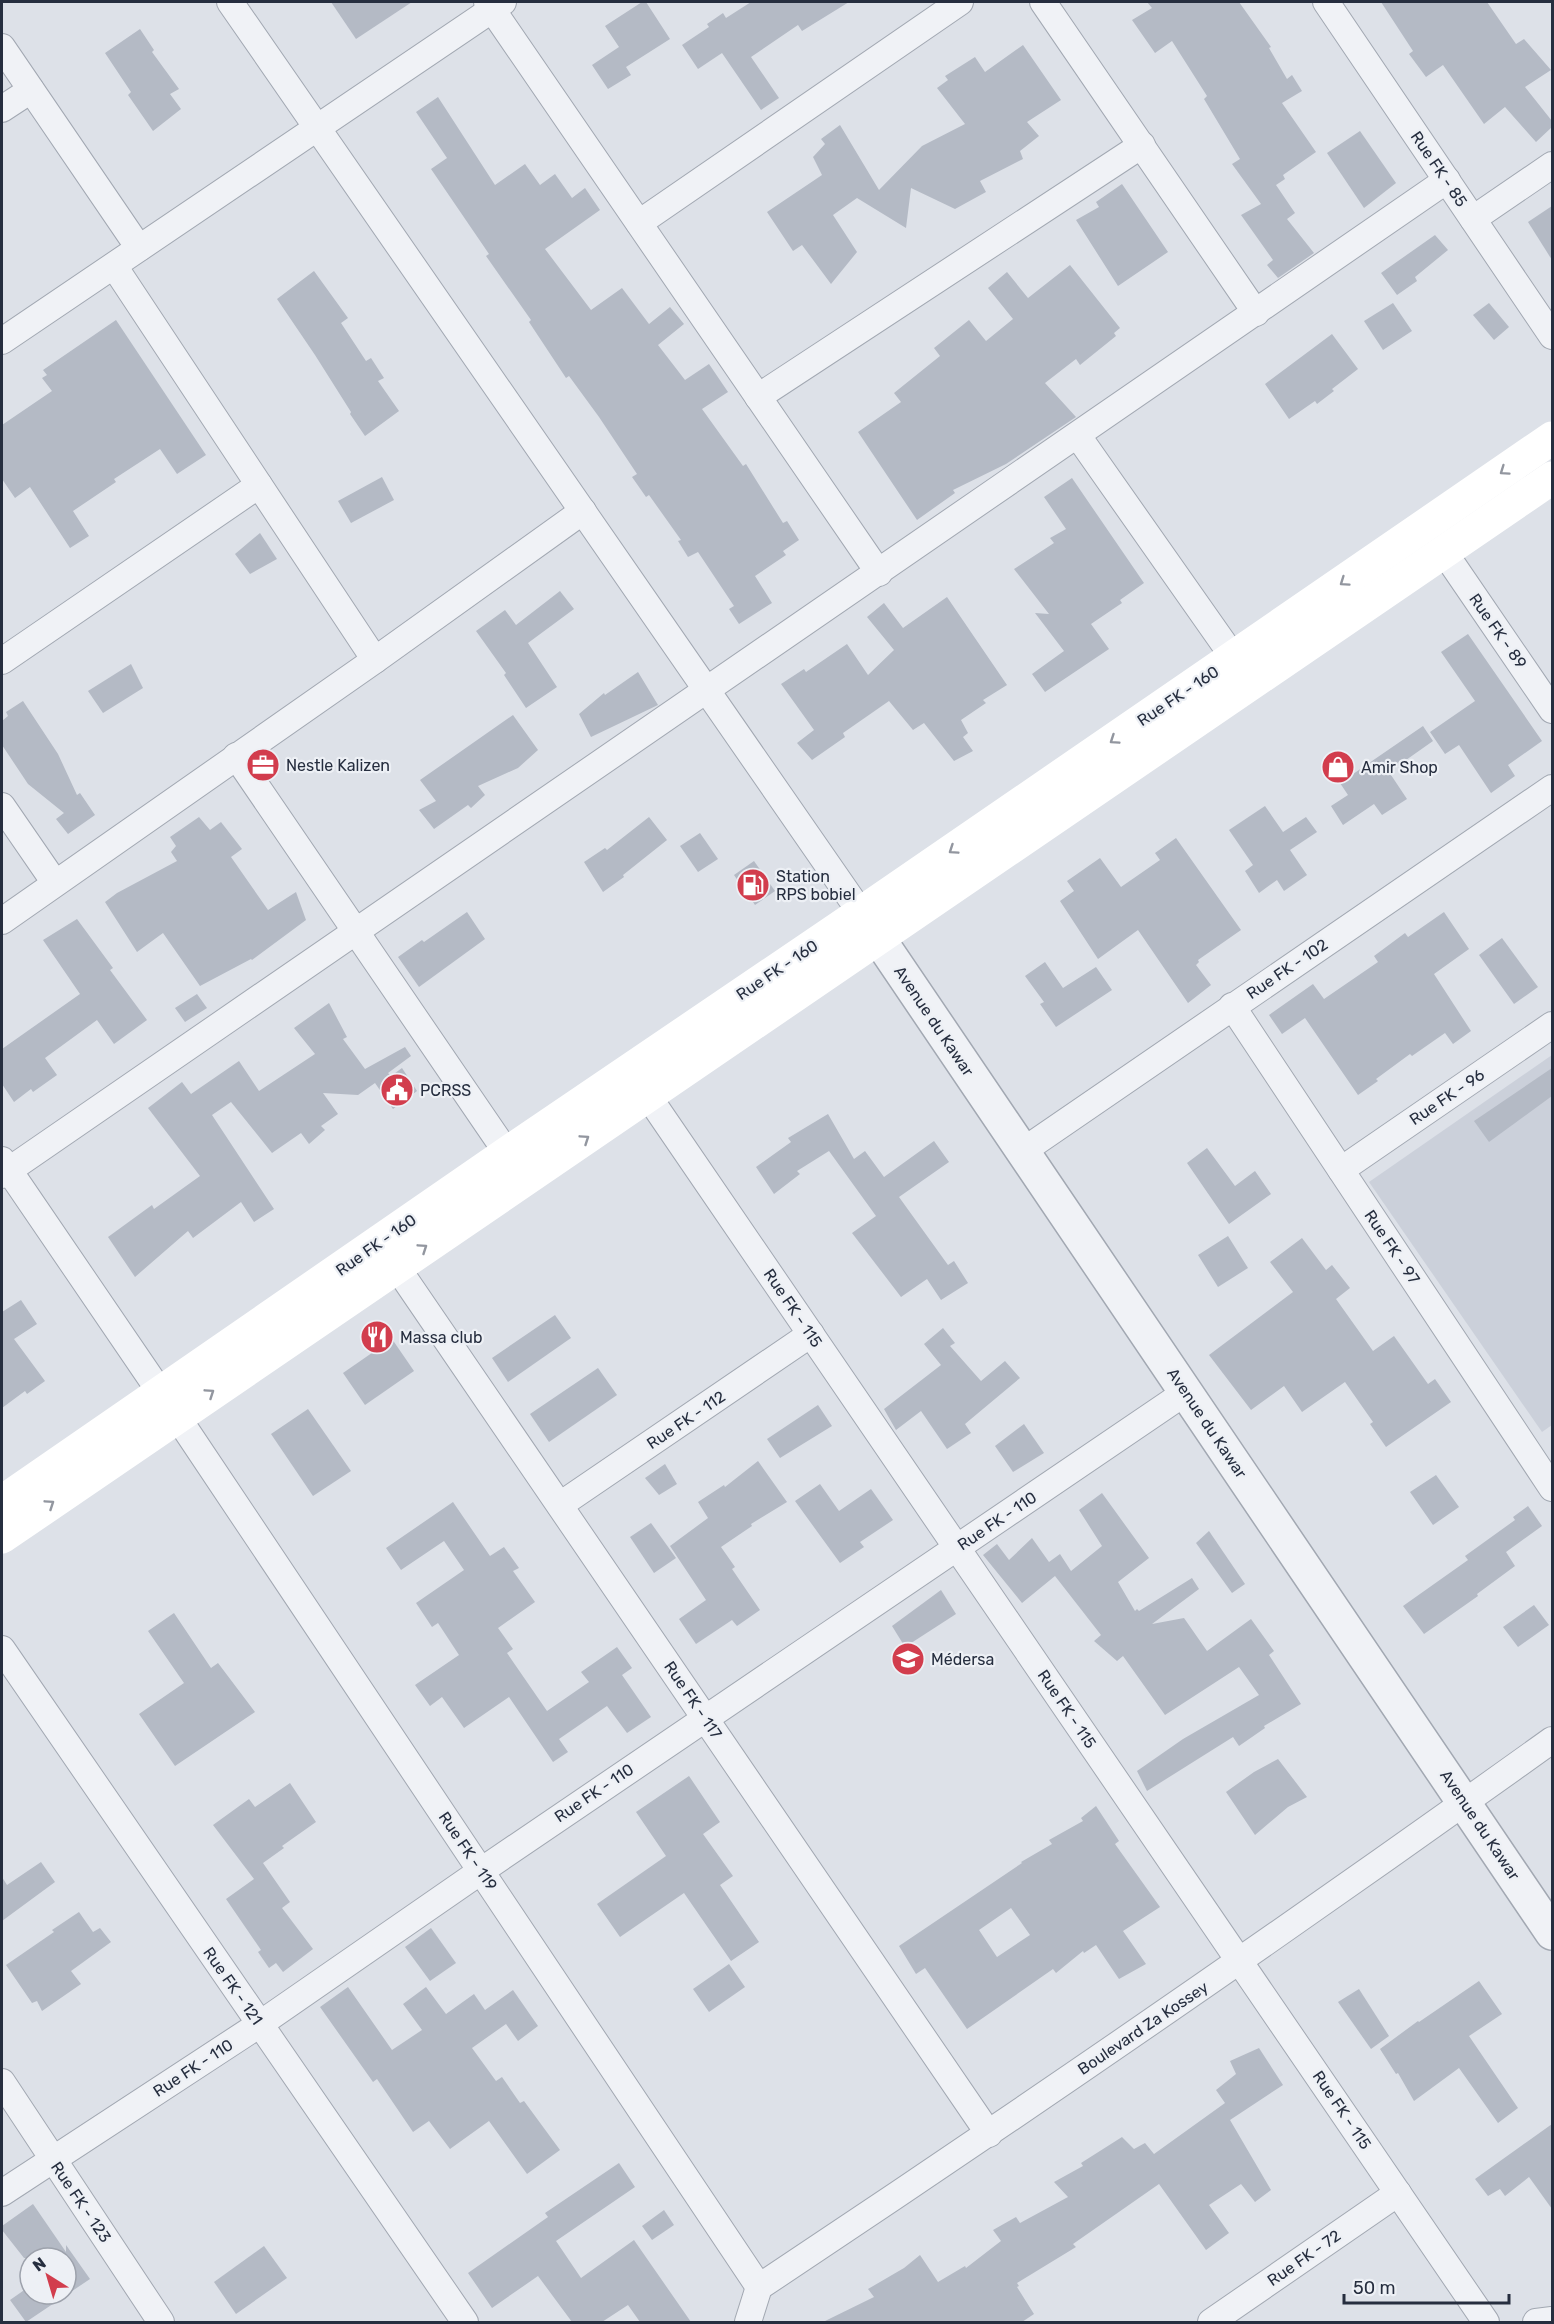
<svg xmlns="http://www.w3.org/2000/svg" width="1554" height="2324" font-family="Rubik,sans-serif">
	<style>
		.built { fill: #cbd0da }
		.building { fill: #b4bac5; fill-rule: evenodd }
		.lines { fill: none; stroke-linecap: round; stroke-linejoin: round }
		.minor-casing { stroke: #a2a8b2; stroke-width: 28 }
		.tertiary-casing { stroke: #a2a8b2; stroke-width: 36 }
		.minor { stroke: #f0f2f6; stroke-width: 26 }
		.tertiary { stroke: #f0f2f6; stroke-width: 33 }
		.secondary { stroke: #fff; stroke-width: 33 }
		.oneway { stroke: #92969f }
		.labels { text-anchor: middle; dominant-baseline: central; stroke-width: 4.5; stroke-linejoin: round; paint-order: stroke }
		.street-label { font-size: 16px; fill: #262e3f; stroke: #edf0f5 }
		.poi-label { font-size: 16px; fill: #262e3f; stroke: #edf0f5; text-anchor: start }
	</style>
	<rect width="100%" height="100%" fill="#dde1e8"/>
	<polygon class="built" points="1552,1055 1552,1425 1542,1432 1369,1182"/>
	<g class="building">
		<polygon points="331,2 412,2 356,39"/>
		<polygon points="642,2 646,2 670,39 626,67 631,75 608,89 592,65 619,47 605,26"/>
		<polygon points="751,2 849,2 802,31 798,25 751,57 779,98 761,110 722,53 698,69 682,45 709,27 707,24 723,13 726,18"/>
		<polygon points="1147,2 1239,2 1271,47 1269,48 1287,79 1292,75 1302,91 1282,103 1316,152 1283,175 1285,179 1276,185 1295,213 1287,219 1314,253 1278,278 1267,265 1273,260 1241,215 1261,204 1232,164 1240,159 1204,99 1207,96 1172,41 1155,53 1132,20 1152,8"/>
		<polygon points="1381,2 1487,2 1516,44 1524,39 1551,70 1525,87 1552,121 1552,127 1536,142 1505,107 1484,124 1443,65 1426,77 1409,54 1413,51"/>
		<polygon points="140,29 154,50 152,52 179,89 170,94 181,109 153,131 128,95 131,92 105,53"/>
		<polygon points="1023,45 1061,100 1027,122 1039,136 1020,151 1023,159 980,181 986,192 955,209 911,188 906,228 857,198 833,215 857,252 831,284 802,245 793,251 767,212 822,175 813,157 825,144 821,139 840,125 879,190 922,146 965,124 937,88 948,80 945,76 975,57 985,72"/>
		<polygon points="438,97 495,185 525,164 540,185 555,174 572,198 585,188 600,210 545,249 591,310 622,288 649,324 670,307 684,324 658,345 685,380 709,364 728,392 702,409 743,466 746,464 783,523 787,521 799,540 783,551 786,555 755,576 772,603 739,624 729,609 734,606 698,552 688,557 678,541 681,540 649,495 646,497 632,477 637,474 599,417 569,376 566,378 529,322 531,320 486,256 489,254 431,169 447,158 416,112"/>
		<polygon points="1360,131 1396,183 1364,208 1327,153"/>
		<polygon points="1122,184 1168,252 1118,286 1076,220 1099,207 1096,202"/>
		<polygon points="1552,206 1552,260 1528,222"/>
		<polygon points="1435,235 1448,250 1415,277 1417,281 1397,295 1381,273"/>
		<polygon points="1070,265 1120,328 1114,333 1116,336 1080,365 1076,359 1045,383 1076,417 1006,464 953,490 955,493 917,520 858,432 901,402 894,393 940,356 934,348 969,320 986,341 1013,319 988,288 1007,272 1028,298"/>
		<polygon points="314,271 348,318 341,323 366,361 371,358 384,378 378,381 399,411 365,436 350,414 351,412 315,355 277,299"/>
		<polygon points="1393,303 1412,331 1383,350 1364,321"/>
		<polygon points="1489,303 1509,327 1494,340 1473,315"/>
		<polygon points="116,320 206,455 177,474 160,449 114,479 116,482 73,511 89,536 70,548 30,487 15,498 2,479 2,425 52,391 42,378 47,375 43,370"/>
		<polygon points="1332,334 1358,369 1332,389 1334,391 1317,404 1315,401 1289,419 1265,384"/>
		<polygon points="382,477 394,500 351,523 338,501"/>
		<polygon points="1072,478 1144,583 1120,600 1122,603 1091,624 1109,649 1045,692 1032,674 1064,651 1035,613 1049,614 1014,569 1054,543 1050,538 1066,529 1044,497"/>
		<polygon points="260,533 277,559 250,574 235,554"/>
		<polygon points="560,591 574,609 528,643 557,687 526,708 504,675 506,673 476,631 505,610 516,625"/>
		<polygon points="947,597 1007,685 983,700 986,703 961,720 968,733 963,737 973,751 954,761 924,723 913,730 889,701 843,733 845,737 812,760 797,743 814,730 781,684 804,669 806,672 847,644 868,675 894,650 867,617 884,603 903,628"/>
		<polygon points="1468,634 1542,741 1508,765 1515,776 1491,793 1459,745 1445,754 1430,732 1475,701 1441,652"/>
		<polygon points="131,664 143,688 103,713 88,691"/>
		<polygon points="638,672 658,705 591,737 579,714 604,693 605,695"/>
		<polygon points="23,701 58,754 77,795 80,793 95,815 68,834 56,819 64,813 28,784 2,745 2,721 8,716 6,712"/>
		<polygon points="513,715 538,750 518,768 478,786 485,795 471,808 468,805 434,829 419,810 436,801 420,780"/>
		<polygon points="1423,726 1433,741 1389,772 1407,799 1382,815 1374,804 1343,825 1331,806 1348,795 1340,783"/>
		<polygon points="1265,806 1283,832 1306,817 1317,832 1290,850 1307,875 1284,891 1277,880 1259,893 1245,871 1253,865 1229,830"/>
		<polygon points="199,817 210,830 221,822 242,849 231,857 268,910 296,892 306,920 252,960 251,959 200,986 163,933 137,952 105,902 117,893 177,861 171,852 176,846 170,837"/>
		<polygon points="649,817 667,840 623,875 624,877 603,892 584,862 605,848 607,850"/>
		<polygon points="700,833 718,859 698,872 680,846"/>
		<polygon points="1176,838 1241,930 1198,960 1199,962 1196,965 1211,985 1188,1003 1138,930 1098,959 1060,901 1074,891 1067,881 1100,858 1121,887 1160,860 1155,853"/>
		<polygon points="754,861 775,891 755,905 734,875"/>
		<polygon points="467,912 485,939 419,987 398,957 422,940 424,942"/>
		<polygon points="1444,912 1469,949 1434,974 1471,1031 1453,1044 1445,1033 1412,1056 1410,1054 1376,1079 1378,1081 1358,1095 1305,1018 1282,1034 1269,1015 1313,984 1324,999 1378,962 1374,956 1405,933 1408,937"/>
		<polygon points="77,919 113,968 110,970 147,1020 114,1044 97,1020 45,1058 57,1075 33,1092 31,1089 14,1102 2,1084 2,1049 80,994 43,940"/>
		<polygon points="1502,938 1538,987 1514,1004 1479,955"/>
		<polygon points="1045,962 1063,988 1096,967 1112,990 1056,1027 1040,1004 1044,1002 1025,976"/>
		<polygon points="197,994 207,1008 185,1022 175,1008"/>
		<polygon points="329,1003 347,1037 343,1039 365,1069 405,1047 411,1056 388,1073 391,1076 402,1068 417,1091 393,1109 375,1083 358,1095 323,1093 338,1114 321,1126 325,1130 309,1144 301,1133 272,1153 231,1102 212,1115 274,1209 254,1222 241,1202 193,1238 188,1231 135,1277 108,1237 152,1205 154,1209 200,1176 148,1108 182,1082 191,1094 239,1061 259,1091 315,1054 294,1028"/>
		<polygon points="1552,1068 1552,1096 1489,1142 1474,1121"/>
		<polygon points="828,1114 854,1159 865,1151 884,1177 934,1141 949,1162 899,1197 948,1265 954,1261 968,1283 941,1300 927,1279 901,1297 852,1233 876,1216 829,1151 797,1171 800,1174 774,1194 756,1167 791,1142 788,1138"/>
		<polygon points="1207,1148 1235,1186 1255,1171 1271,1194 1229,1224 1187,1163"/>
		<polygon points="1228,1236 1248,1268 1218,1287 1198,1255"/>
		<polygon points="1302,1238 1326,1270 1332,1265 1350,1288 1336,1299 1373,1351 1394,1336 1428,1384 1435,1379 1451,1402 1386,1447 1370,1424 1373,1422 1345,1382 1302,1412 1284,1386 1251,1410 1209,1355 1293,1292 1270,1262"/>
		<polygon points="21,1300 37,1324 14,1339 45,1381 27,1394 25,1391 2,1408 2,1312"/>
		<polygon points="555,1315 571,1338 508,1382 492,1358"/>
		<polygon points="943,1328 955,1343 950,1346 981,1381 1005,1361 1020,1378 965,1424 971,1433 947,1449 921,1411 896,1430 884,1409 941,1365 924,1344"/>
		<polygon points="392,1339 414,1371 365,1405 343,1373"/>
		<polygon points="598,1368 617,1395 549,1442 530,1414"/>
		<polygon points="818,1405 832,1426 780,1458 767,1439"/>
		<polygon points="308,1409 351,1471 313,1496 271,1434"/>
		<polygon points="1024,1424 1044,1453 1013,1472 995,1446"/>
		<polygon points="758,1461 787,1502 751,1524 752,1526 721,1547 735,1567 732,1569 760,1610 737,1626 732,1620 696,1644 679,1619 706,1600 670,1546 708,1518 698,1502 724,1485 725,1487"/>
		<polygon points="665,1464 677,1484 659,1495 645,1478"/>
		<polygon points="1436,1475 1459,1507 1433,1525 1410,1492"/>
		<polygon points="820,1484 839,1511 871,1489 893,1520 860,1542 864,1547 840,1563 795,1501"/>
		<polygon points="1102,1493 1149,1558 1118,1582 1135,1611 1137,1609 1139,1611 1192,1578 1199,1589 1152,1624 1184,1618 1207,1651 1251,1619 1274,1651 1269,1655 1301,1704 1264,1726 1265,1728 1239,1746 1233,1737 1147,1791 1137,1771 1183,1739 1259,1695 1239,1667 1165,1715 1123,1656 1117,1661 1094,1641 1101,1635 1055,1576 1022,1603 983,1555 997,1544 1009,1560 1032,1538 1049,1562 1060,1554 1071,1571 1102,1546 1079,1510"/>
		<polygon points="453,1502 490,1556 504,1547 519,1568 513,1571 535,1602 498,1628 513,1649 507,1653 547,1711 589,1682 581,1672 617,1647 632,1668 622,1675 651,1717 627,1733 607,1706 559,1739 568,1752 553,1762 509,1697 464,1728 442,1697 430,1706 415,1685 459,1655 438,1623 432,1627 416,1603 464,1570 444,1541 401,1570 386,1548"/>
		<polygon points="1528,1506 1542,1526 1506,1552 1515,1566 1477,1594 1478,1596 1424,1634 1403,1606 1468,1560 1465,1556 1515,1520 1513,1517"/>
		<polygon points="651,1523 676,1558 654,1573 630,1537"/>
		<polygon points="1209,1531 1245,1584 1232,1593 1196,1543"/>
		<polygon points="941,1590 956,1614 905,1647 892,1626"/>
		<polygon points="1534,1605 1549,1625 1518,1647 1503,1627"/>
		<polygon points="174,1613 211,1668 218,1663 255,1712 175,1766 139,1714 184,1683 148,1631"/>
		<polygon points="1278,1759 1307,1797 1288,1807 1255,1835 1226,1792 1254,1772"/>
		<polygon points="689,1776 720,1822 703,1834 733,1876 720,1885 759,1942 731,1961 684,1893 620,1937 597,1904 666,1856 636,1812"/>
		<polygon points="290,1783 316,1822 282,1846 284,1848 263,1863 290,1902 282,1908 313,1949 283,1972 276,1963 269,1968 258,1952 261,1950 226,1899 254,1879 213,1825 249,1799 255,1807"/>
		<path d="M1096,1806L1119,1841L1115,1844L1160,1907L1123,1931L1146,1964L1119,1979L1096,1945L1084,1953L1083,1951L1056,1973L1053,1969L967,2029L925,1968L916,1974L899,1946L1022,1863L1021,1862L1052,1844L1049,1840L1083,1821L1081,1818ZM1011,1908L1030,1935L997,1957L979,1930Z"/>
		<polygon points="41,1862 55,1882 2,1921 2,1877 7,1885"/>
		<polygon points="79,1912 93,1932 100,1928 111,1942 71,1971 81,1984 42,2011 37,2001 32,2003 6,1965 54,1932 52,1930"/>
		<polygon points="431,1928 456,1963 430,1981 405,1947"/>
		<polygon points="729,1964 745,1987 709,2012 693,1989"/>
		<polygon points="1479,1981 1502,2014 1469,2036 1518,2108 1498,2123 1459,2068 1414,2101 1398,2073 1396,2074 1380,2049 1418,2021 1419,2022"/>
		<polygon points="348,1987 392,2050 422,2030 403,2004 426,1987 446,2014 474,1994 485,2010 513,1990 538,2026 518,2041 506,2024 472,2048 496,2081 502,2077 520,2103 524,2101 560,2150 527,2174 489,2121 450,2149 429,2121 413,2132 377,2079 373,2082 320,2007"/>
		<polygon points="1359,1989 1389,2036 1371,2049 1338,2002"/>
		<polygon points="1259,2048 1283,2085 1230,2120 1271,2190 1255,2202 1241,2184 1209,2205 1229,2233 1206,2250 1159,2184 1073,2244 1076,2247 1017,2283 1019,2286 1017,2287 1034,2314 1022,2322 823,2322 874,2297 868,2289 904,2268 920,2255 938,2282 965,2266 966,2268 1001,2241 993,2230 1016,2217 1020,2223 1068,2197 1054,2182 1083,2166 1081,2163 1122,2137 1134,2149 1145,2143 1154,2154 1225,2103 1216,2090 1236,2074 1230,2061"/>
		<polygon points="1552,2124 1552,2209 1529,2177 1505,2196 1500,2189 1488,2196 1475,2179"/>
		<polygon points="619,2163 635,2187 556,2241 581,2278 634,2240 691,2322 640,2322 628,2305 602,2322 572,2322 538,2276 492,2308 468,2273 548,2217 545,2213"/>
		<polygon points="33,2204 66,2252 66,2245 90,2279 26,2322 10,2300 30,2286 30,2294 66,2294 66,2258 24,2258 2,2230 2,2226"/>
		<polygon points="664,2210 674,2225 652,2240 642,2226"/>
		<polygon points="264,2246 287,2278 236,2314 214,2282"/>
	</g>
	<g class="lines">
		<g class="minor-casing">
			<g id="minor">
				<polyline points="230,2 861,913"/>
				<polyline points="487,2 879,573"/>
				<polyline points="1043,2 1256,313"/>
				<polyline points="1326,2 1552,336"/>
				<polyline points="2,47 139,248"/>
				<polyline points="2,109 31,90"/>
				<polyline points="1473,219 1552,165"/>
				<polyline points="639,223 960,2"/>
				<polyline points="114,266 375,660"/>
				<polyline points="2,341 503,2"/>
				<polyline points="758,397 1142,145"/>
				<polyline points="1078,436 1234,658"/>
				<polyline points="1444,552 1552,710"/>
				<polyline points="2,661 259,485"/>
				<polyline points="236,756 507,1153"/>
				<polyline points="2,806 55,883"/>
				<polyline points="2,921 375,660 583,511"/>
				<polyline points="1232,1006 1552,1488"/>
				<polyline points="648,1096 1486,2322"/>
				<polyline points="1023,1151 1552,788"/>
				<polyline points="2,1160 184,1427 759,2287"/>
				<polyline points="1341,1170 1552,1025"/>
				<polyline points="2,1175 1447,180"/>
				<polyline points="396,1266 989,2134"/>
				<polyline points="560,1505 811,1334"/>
				<polyline points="2,1649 465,2322"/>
				<polyline points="2,2082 161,2322"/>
				<polyline points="2,2193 260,2024 481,1871 1186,1392"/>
				<path d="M748,2322L759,2287C1027,2109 1291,1927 1552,1740"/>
				<polyline points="1211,2322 1398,2193"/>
				<polyline points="1536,2322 1552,2320"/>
			</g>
		</g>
		<g class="tertiary-casing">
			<polyline id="tertiary" points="862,914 1552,1933"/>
		</g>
		<use href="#minor" class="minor"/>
		<use href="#tertiary" class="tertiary"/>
		<g class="secondary">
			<polyline points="2,1502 507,1153 861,913 1552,438"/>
			<polyline points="2,1537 1552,478"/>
		</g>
	</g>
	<defs><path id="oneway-chevron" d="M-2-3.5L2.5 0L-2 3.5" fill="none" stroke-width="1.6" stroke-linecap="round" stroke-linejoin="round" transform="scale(1.5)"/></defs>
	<g class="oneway">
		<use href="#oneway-chevron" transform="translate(1504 471) rotate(145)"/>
		<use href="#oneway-chevron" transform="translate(1344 582) rotate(145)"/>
		<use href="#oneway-chevron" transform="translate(1114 740) rotate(146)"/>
		<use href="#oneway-chevron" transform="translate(953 850) rotate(146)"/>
		<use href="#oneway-chevron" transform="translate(585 1139) rotate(-34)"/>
		<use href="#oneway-chevron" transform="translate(423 1248) rotate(-34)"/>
		<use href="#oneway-chevron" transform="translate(210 1393) rotate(-34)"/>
		<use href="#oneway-chevron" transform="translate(50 1504) rotate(-34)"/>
	</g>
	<defs>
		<g id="office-disc" transform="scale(1.725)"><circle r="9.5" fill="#d23d4d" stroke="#edf0f5"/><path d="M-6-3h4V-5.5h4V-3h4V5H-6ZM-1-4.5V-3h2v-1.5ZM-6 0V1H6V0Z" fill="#fff"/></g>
		<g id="shop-disc" transform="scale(1.725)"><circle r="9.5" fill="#d23d4d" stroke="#edf0f5"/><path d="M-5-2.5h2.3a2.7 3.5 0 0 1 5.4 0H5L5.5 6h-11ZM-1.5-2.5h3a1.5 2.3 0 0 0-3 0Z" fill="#fff"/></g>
		<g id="fuel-disc" transform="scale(1.725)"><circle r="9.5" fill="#d23d4d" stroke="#edf0f5"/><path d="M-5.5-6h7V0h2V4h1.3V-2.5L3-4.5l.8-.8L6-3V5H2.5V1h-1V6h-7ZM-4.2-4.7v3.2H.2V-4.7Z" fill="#fff"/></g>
		<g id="civic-disc" transform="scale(1.725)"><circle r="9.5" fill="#d23d4d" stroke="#edf0f5"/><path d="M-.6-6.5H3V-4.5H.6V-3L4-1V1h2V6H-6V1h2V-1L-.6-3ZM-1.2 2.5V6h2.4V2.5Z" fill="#fff"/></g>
		<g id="restaurant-disc" transform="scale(1.725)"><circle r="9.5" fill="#d23d4d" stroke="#edf0f5"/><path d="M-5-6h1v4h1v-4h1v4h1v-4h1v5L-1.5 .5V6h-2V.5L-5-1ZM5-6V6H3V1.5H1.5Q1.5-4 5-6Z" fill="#fff"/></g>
		<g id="school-disc" transform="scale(1.725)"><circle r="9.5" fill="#d23d4d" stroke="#edf0f5"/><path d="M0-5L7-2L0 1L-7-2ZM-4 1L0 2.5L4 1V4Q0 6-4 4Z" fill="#fff"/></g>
	</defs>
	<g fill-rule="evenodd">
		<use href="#office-disc" x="263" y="765"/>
		<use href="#shop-disc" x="1338" y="767"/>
		<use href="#fuel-disc" x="753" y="885"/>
		<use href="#civic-disc" x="397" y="1090"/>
		<use href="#restaurant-disc" x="377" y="1337"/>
		<use href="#school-disc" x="908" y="1659"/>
	</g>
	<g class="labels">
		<g class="street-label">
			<text transform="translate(1439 169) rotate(56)">Rue FK - 85</text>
			<text transform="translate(1498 631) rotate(55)">Rue FK - 89</text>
			<text transform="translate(1178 696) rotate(-34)">Rue FK - 160</text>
			<text transform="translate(1287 969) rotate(-34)">Rue FK - 102</text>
			<text transform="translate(777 970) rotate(-34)">Rue FK - 160</text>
			<text transform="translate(934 1021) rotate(56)">Avenue du Kawar</text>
			<text transform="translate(1447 1097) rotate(-34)">Rue FK - 96</text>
			<text transform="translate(376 1245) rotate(-35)">Rue FK - 160</text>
			<text transform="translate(1392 1247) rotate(56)">Rue FK - 97</text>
			<text transform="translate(793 1308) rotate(56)">Rue FK - 115</text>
			<text transform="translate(686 1420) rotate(-34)">Rue FK - 112</text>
			<text transform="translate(1207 1423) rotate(56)">Avenue du Kawar</text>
			<text transform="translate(997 1521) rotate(-34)">Rue FK - 110</text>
			<text transform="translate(693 1700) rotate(56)">Rue FK - 117</text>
			<text transform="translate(1067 1709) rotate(56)">Rue FK - 115</text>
			<text transform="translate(594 1793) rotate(-34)">Rue FK - 110</text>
			<text transform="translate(1480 1825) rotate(56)">Avenue du Kawar</text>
			<text transform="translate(468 1851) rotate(56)">Rue FK - 119</text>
			<text transform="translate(233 1986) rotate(55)">Rue FK - 121</text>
			<text transform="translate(1143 2028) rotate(-34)">Boulevard Za Kossey</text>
			<text transform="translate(193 2068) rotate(-33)">Rue FK - 110</text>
			<text transform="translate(1342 2110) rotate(56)">Rue FK - 115</text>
			<text transform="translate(81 2202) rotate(56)">Rue FK - 123</text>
			<text transform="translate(1304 2258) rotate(-35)">Rue FK - 72</text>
		</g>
		<g class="poi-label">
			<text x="286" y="765">Nestle Kalizen</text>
			<text x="1361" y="767">Amir Shop</text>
			<text x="776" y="876">Station<tspan x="776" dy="18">RPS bobiel</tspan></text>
			<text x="420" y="1090">PCRSS</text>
			<text x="400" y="1337">Massa club</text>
			<text x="931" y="1659">Médersa</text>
		</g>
	</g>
	<rect width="1554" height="2324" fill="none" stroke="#262e3f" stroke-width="6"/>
	<g transform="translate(48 2276) rotate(323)"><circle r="28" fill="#edf0f5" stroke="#9da2ac" stroke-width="1.5"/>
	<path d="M0-4.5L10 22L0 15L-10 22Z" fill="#d23d4d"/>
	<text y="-9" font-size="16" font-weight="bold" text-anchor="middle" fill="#262e3f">N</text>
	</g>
	<path d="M1344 2294v9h165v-9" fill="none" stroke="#262e3f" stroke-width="3"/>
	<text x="1353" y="2294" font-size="18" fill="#262e3f" stroke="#edf0f5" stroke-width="4.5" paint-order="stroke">50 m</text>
</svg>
